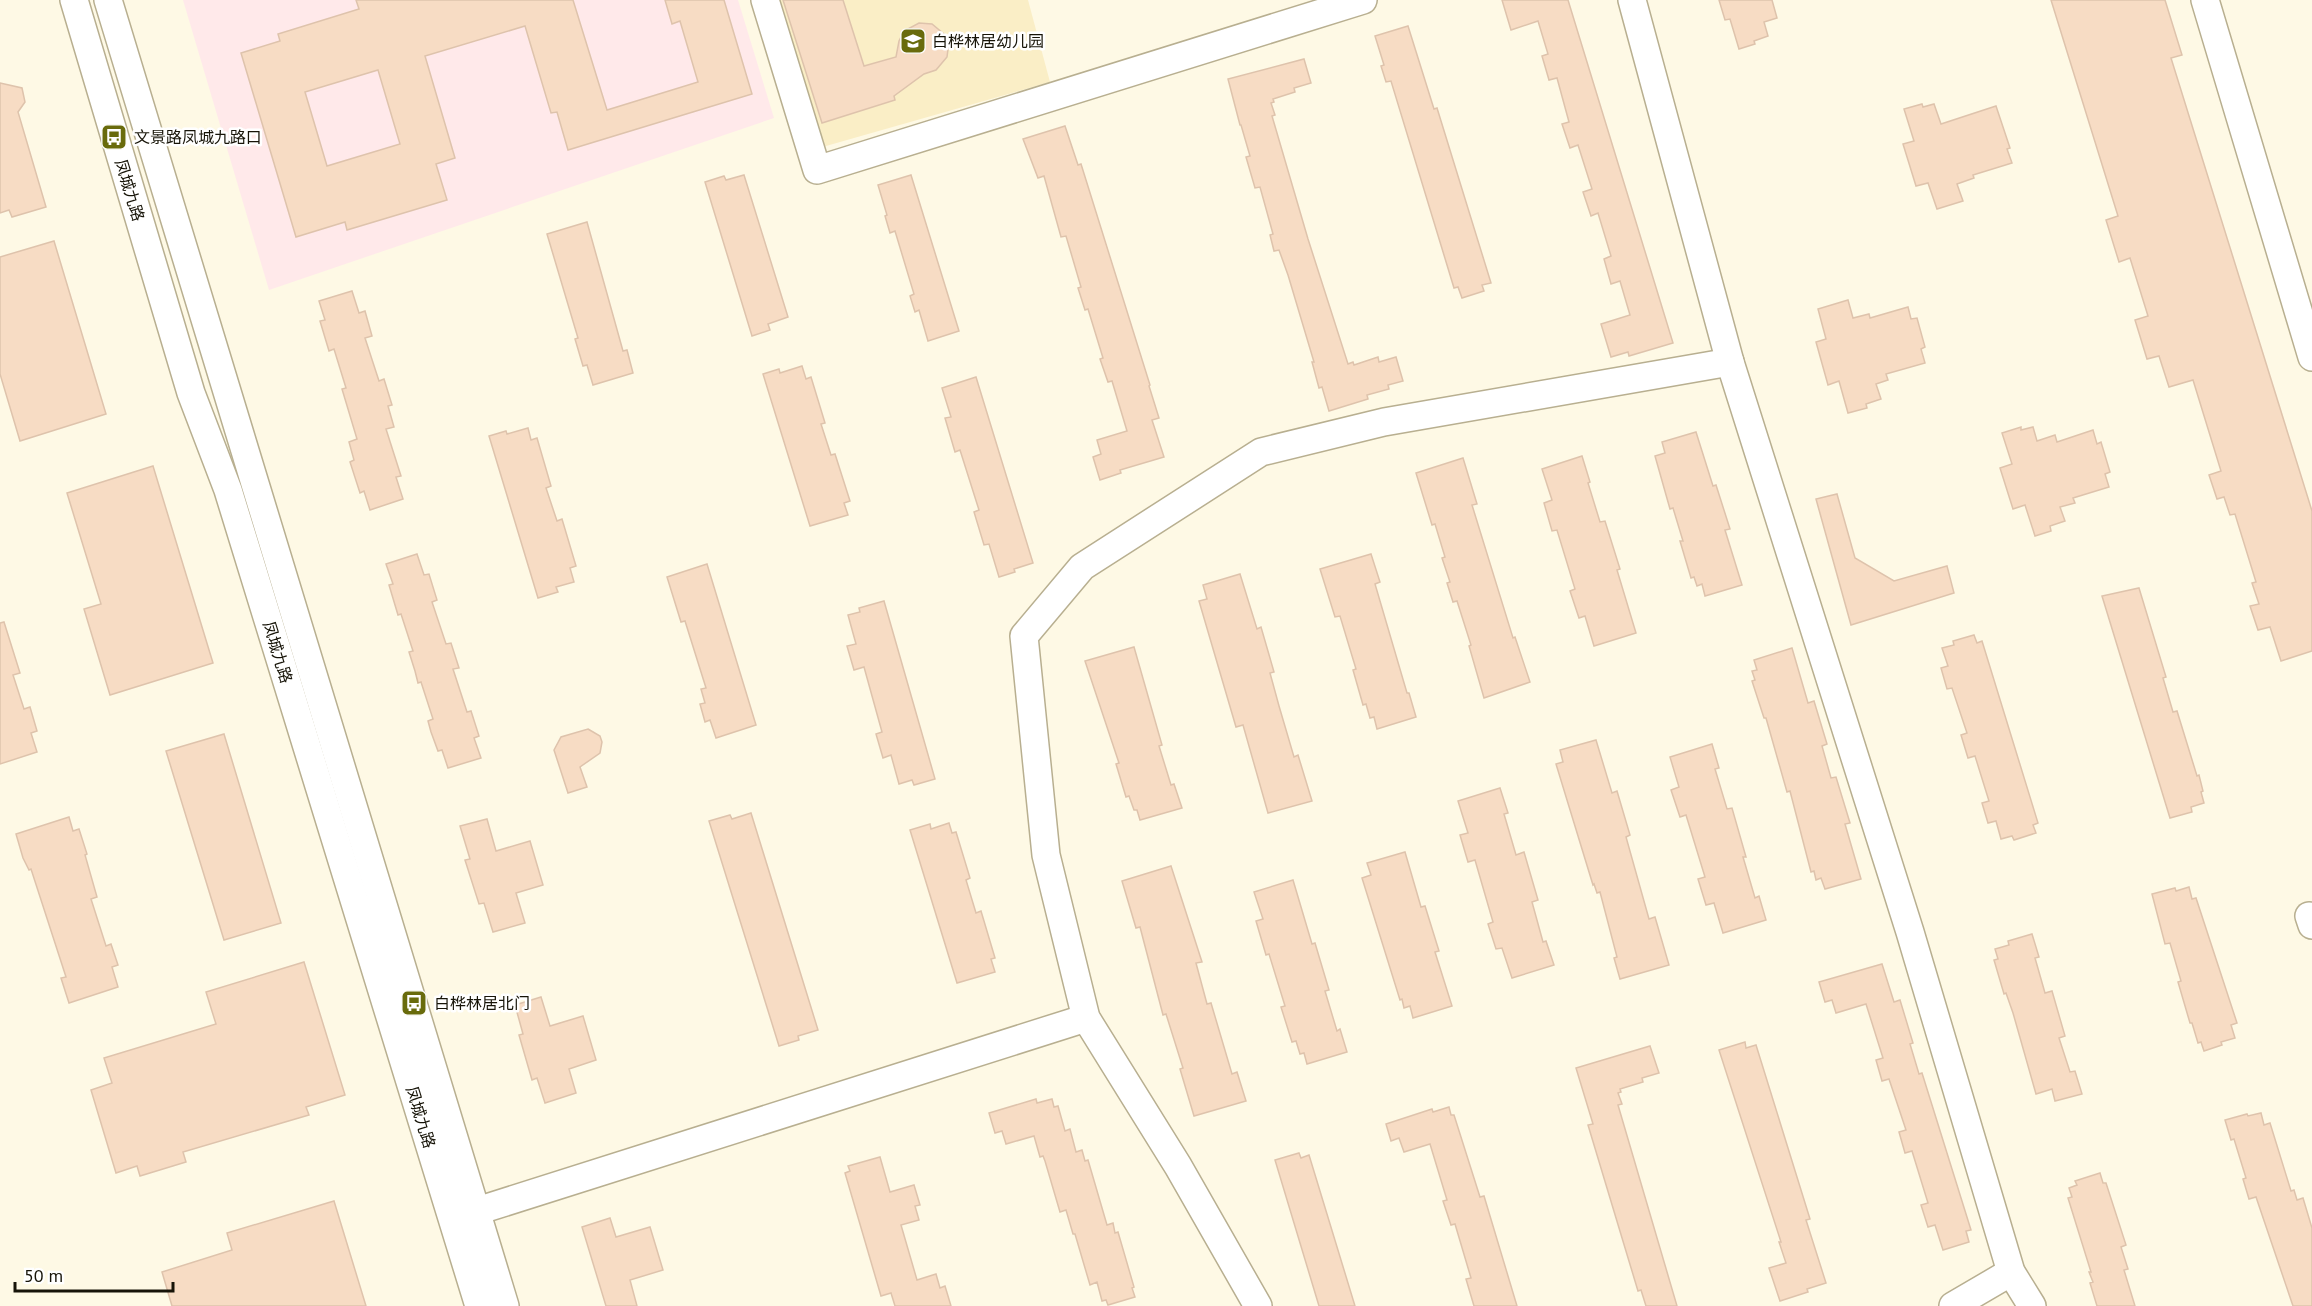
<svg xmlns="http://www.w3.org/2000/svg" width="2312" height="1306" font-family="'PT Sans','Noto Sans SC',sans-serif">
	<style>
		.commercial { fill: #ffe9ea }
		.built { fill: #faeec6 }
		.building { fill: #f7dcc4; stroke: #dec3ac; stroke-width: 1.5; fill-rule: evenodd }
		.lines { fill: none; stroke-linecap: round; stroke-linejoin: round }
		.minor-casing { stroke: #b8af90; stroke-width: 30 }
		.minor { stroke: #fff; stroke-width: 27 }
		.labels { text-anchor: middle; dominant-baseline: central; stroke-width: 5; stroke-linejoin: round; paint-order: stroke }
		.poi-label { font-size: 16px; fill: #171408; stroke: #fff; text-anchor: start }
		.street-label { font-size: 16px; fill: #171408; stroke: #fff }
	</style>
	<rect width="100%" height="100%" fill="#fef9e5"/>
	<polygon class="commercial" points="183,0 738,0 774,118 269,290"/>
	<polygon class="built" points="776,0 1028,0 1050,82 819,148"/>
	<g class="building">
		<path d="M356,0H573L607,110L698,82L680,21L672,24L665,0H724L752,94L568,150L557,112L551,113L525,26L425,56L455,158L436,164L447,200L347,230L345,222L296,237L241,53L280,41L278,34L359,9ZM378,70L400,144L327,166L305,92Z"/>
		<polygon points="783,0 843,0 864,66 896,57 899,41 904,31 919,23 932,24 944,34 949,42 947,57 936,70 924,74 894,96 895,100 822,123"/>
		<polygon points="1502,0 1568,0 1673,343 1629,356 1628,352 1611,357 1601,324 1630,315 1620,281 1611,284 1604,259 1611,256 1598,213 1591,216 1583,192 1592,189 1578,145 1570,148 1562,124 1569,122 1557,78 1549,80 1542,56 1548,54 1538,21 1511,30"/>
		<polygon points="1719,0 1772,0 1777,18 1764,22 1768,36 1754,41 1755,44 1739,49 1730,19 1725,20"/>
		<polygon points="2051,0 2165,0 2182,55 2171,58 2312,511 2312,651 2281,661 2270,627 2258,630 2250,606 2259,604 2252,583 2256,582 2235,514 2230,515 2224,497 2217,499 2209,475 2221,471 2193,380 2169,387 2159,356 2147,359 2135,320 2148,316 2130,258 2119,262 2106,220 2118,216"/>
		<polygon points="1408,26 1434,109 1437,108 1491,283 1482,285 1484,291 1462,298 1458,287 1454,288 1391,81 1386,82 1381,66 1384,65 1375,36"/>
		<polygon points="1304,59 1311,83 1294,88 1295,92 1273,99 1274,102 1271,103 1275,115 1272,116 1308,239 1348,364 1353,362 1354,365 1378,357 1379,362 1396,357 1403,381 1388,385 1389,389 1367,395 1368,399 1329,411 1322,387 1319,388 1312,362 1314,362 1288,275 1279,250 1274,251 1270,235 1273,234 1260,187 1255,188 1246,157 1250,156 1241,125 1240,125 1228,79"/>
		<polygon points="0,83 22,88 25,102 18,112 46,207 12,217 9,210 0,213"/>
		<polygon points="1922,104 1923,107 1934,104 1941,124 1996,106 2010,148 2007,149 2012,163 1973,175 1974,178 1957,184 1963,201 1937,209 1928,183 1916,186 1903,144 1914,141 1904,109"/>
		<polygon points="1065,126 1078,165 1081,164 1150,385 1149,386 1159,418 1152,420 1164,457 1120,470 1121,473 1100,480 1093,457 1101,454 1097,440 1127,431 1112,381 1108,382 1100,359 1103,358 1088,309 1085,310 1078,288 1081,287 1066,236 1061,237 1044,176 1038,178 1023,139"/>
		<polygon points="744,175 788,317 768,324 770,330 752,336 705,182 724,176 726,180"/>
		<polygon points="911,175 959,331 928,341 919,310 915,312 910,296 914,294 895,231 890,233 885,216 887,215 878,185"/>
		<polygon points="587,222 623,351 627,350 633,373 593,385 587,365 583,366 575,339 578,338 547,234"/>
		<polygon points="54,241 106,414 20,441 0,374 0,257"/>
		<polygon points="352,291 359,313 365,311 372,336 365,338 379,381 384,379 392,405 388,406 394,427 386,429 401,476 396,477 403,499 370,510 364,491 360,493 350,462 354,460 349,442 357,439 342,389 346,388 334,349 329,351 320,321 325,320 319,301"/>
		<polygon points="1848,300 1853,318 1869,314 1870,318 1908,307 1911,319 1917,318 1925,347 1921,349 1925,363 1886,374 1888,380 1876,384 1881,399 1866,404 1867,408 1848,413 1839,381 1828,385 1816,342 1826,339 1818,309"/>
		<polygon points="802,366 806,379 811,377 825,423 821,424 831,455 835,454 850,501 844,503 848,515 810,526 763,374 779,369 780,373"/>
		<polygon points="976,377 1033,563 1014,569 1015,572 999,577 989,544 984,545 974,512 979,510 960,450 955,452 945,418 951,417 942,388"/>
		<polygon points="2021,427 2021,430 2033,427 2037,441 2055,435 2057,442 2093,430 2097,444 2101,442 2110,472 2105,474 2109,487 2073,498 2075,503 2060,507 2065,521 2050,526 2051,531 2035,536 2025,505 2013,509 2000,468 2012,464 2002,433"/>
		<polygon points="528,428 531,440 537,438 551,486 546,488 557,521 562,519 576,566 570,568 574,582 556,587 558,592 538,598 489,436 506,431 507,434"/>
		<polygon points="1696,432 1713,486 1716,485 1730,529 1725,530 1742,585 1705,596 1702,584 1697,586 1694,577 1691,578 1680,541 1683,541 1673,508 1670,509 1655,456 1665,453 1662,442"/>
		<polygon points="1582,456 1590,482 1588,483 1600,522 1605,521 1620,569 1617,570 1636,633 1594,646 1585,616 1579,618 1570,591 1575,589 1557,530 1552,531 1544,503 1552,500 1542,469"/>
		<polygon points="1463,458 1477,504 1472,505 1513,638 1515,637 1530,682 1484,698 1469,646 1471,645 1457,601 1453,602 1447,583 1450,582 1442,558 1445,557 1435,524 1432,525 1416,473"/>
		<polygon points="153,466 213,663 110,695 84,609 101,604 67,493"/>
		<polygon points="1837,494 1855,558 1894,581 1947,566 1954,593 1851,625 1816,499"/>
		<polygon points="417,554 424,575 429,574 437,600 432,602 446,644 451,643 459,668 453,669 467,712 471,711 479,736 474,738 481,758 448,768 442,750 438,751 431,732 428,721 433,719 421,682 418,683 415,671 409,652 413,651 401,614 398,615 389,585 393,584 386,564"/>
		<polygon points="1371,554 1380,582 1375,584 1407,693 1409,693 1416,717 1377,729 1374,717 1370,718 1366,704 1363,705 1353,670 1356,669 1340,616 1335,617 1320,569"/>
		<polygon points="707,564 756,725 716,738 710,720 705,722 700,704 705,703 701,689 706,688 685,621 681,622 667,577"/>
		<polygon points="1240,574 1257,629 1261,627 1274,672 1270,673 1279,706 1294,757 1298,755 1312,801 1268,813 1243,725 1236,727 1199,601 1207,599 1203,585"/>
		<polygon points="2139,588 2166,677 2163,678 2173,712 2177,711 2197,776 2199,775 2203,791 2201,792 2204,803 2191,807 2192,812 2170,818 2102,596"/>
		<polygon points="884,601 935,779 914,785 912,780 899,784 891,755 883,758 876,734 882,732 864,667 854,670 847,646 856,644 848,615 860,612 859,608"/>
		<polygon points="4,622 20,673 13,675 24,709 30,707 37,731 31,733 37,752 0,764 0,623"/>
		<polygon points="1974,635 1977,643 1982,641 2038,823 2033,825 2036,833 2014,840 2012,836 2001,839 1996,821 1988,823 1982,803 1989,801 1975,756 1968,758 1961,735 1967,733 1952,688 1947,689 1941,668 1948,666 1942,648 1954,645 1953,641"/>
		<polygon points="1134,647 1162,745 1159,746 1171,785 1174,784 1182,808 1140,820 1137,810 1134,810 1129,796 1126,797 1116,764 1119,763 1085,661"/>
		<polygon points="1792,648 1808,703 1814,701 1827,744 1822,746 1831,778 1836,777 1850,823 1845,824 1861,879 1825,889 1821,878 1816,880 1814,871 1811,872 1790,791 1787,792 1766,718 1764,718 1752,681 1755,680 1752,671 1757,670 1754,660"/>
		<polygon points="588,729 600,736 602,742 600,753 580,767 587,787 568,793 554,750 561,737"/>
		<polygon points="224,734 281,923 224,940 166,751"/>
		<polygon points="1596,740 1612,793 1617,791 1630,835 1626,837 1649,919 1655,917 1669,965 1620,979 1614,958 1617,957 1600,892 1597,893 1594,884 1593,885 1556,764 1563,762 1560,750"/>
		<polygon points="1712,744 1719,768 1715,769 1727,809 1732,808 1746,857 1743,857 1755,898 1759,896 1766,920 1723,933 1714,903 1706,905 1698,879 1705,877 1686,815 1680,817 1671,790 1679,787 1670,757"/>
		<polygon points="1500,788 1508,813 1504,814 1516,855 1524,852 1538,900 1532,902 1543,942 1546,941 1554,965 1512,978 1502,948 1496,949 1488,924 1493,922 1475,860 1468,862 1460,835 1468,833 1458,801"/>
		<polygon points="751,813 818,1030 798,1036 799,1040 779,1046 709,821 730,815 732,819"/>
		<polygon points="69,817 73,831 79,829 87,854 85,855 97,897 91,899 106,946 111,944 118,965 112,967 118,987 69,1003 61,978 66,977 31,869 29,870 23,858 16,834"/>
		<polygon points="487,819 496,851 530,841 543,885 516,893 525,923 493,932 484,903 479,904 465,860 470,859 460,826"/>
		<polygon points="949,823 952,833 956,832 970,878 966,880 976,913 981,911 995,958 991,959 995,972 957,983 910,830 930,824 931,829"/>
		<polygon points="1405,852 1421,907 1425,906 1439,951 1435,952 1452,1006 1413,1018 1410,1006 1404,1008 1402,999 1400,1000 1362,878 1371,875 1367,863"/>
		<polygon points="1171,866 1202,962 1196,963 1207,1004 1211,1003 1232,1074 1237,1072 1246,1101 1194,1116 1180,1069 1183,1068 1166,1014 1163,1015 1140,927 1136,928 1122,881"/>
		<polygon points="1293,880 1312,944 1315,943 1329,990 1325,991 1337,1031 1340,1029 1347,1052 1307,1064 1304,1053 1300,1054 1296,1041 1292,1042 1281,1007 1285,1006 1269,954 1266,955 1256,921 1263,919 1254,892"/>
		<polygon points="2189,887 2192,899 2196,898 2237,1023 2231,1025 2235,1038 2221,1042 2222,1045 2204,1051 2201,1042 2198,1043 2192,1023 2190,1023 2178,982 2181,981 2170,943 2165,944 2152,894 2175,888 2176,891"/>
		<polygon points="2032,934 2039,957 2035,958 2045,993 2052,991 2065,1036 2059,1038 2070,1072 2075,1071 2082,1094 2055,1101 2052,1089 2036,1094 2013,1013 2006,993 2004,994 1994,960 1998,959 1995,949 2009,945 2008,941"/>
		<polygon points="304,962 345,1095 306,1107 309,1115 183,1152 186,1162 140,1176 137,1166 116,1173 91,1090 112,1083 104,1058 216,1024 206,992"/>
		<polygon points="1882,964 1894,1002 1900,1000 1913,1043 1910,1044 1919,1074 1922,1073 1971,1230 1966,1231 1969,1242 1943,1250 1935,1225 1928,1227 1921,1205 1928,1203 1912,1151 1905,1153 1899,1132 1906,1130 1889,1079 1882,1081 1876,1060 1883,1058 1866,1004 1836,1013 1832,1000 1825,1002 1819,982"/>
		<polygon points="541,997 550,1026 583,1016 596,1060 569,1069 576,1093 545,1103 537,1078 532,1080 519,1035 523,1034 515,1005"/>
		<polygon points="1745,1042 1746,1048 1756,1045 1810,1219 1806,1220 1826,1283 1807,1289 1808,1292 1780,1301 1769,1268 1786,1263 1779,1242 1781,1242 1719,1050"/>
		<polygon points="1650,1046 1659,1073 1642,1078 1643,1082 1620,1089 1621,1092 1618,1093 1622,1104 1618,1105 1677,1306 1646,1306 1641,1290 1638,1291 1588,1125 1593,1124 1576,1068"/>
		<polygon points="1036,1099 1037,1103 1052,1099 1054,1107 1058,1106 1065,1131 1070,1129 1076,1152 1082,1150 1085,1161 1088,1160 1107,1225 1113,1223 1115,1233 1118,1232 1134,1287 1132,1288 1135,1297 1108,1305 1106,1300 1102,1301 1097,1282 1090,1285 1075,1234 1073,1234 1066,1210 1060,1212 1045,1161 1043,1156 1040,1157 1034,1136 1006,1144 1002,1131 995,1133 989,1113"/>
		<polygon points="1449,1107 1451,1115 1454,1115 1480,1197 1484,1196 1517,1306 1474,1306 1466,1279 1471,1278 1455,1224 1451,1225 1443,1201 1447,1200 1430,1144 1404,1152 1399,1138 1391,1141 1386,1124 1432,1109 1433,1112"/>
		<polygon points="2261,1113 2264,1125 2270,1123 2291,1191 2294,1190 2297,1200 2303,1198 2312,1228 2312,1306 2293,1306 2256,1197 2249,1199 2243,1179 2246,1178 2234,1139 2231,1140 2225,1120 2247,1114 2248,1116"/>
		<polygon points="1299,1153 1301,1158 1309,1155 1355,1306 1319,1306 1275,1160"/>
		<polygon points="880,1157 890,1192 914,1185 920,1205 915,1206 919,1220 901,1225 917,1280 936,1274 940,1288 945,1286 951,1306 895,1306 891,1293 881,1296 845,1173 850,1171 848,1166"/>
		<polygon points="2100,1173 2103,1183 2106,1183 2126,1245 2121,1247 2128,1269 2124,1270 2135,1306 2097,1306 2090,1283 2093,1282 2089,1272 2091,1272 2068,1198 2072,1197 2069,1188 2077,1185 2075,1181"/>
		<polygon points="334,1201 366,1306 172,1306 162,1272 232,1250 227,1233"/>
		<polygon points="610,1218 616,1237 650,1227 663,1270 630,1280 637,1306 606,1306 582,1227"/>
	</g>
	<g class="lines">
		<g class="minor-casing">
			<g id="minor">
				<polyline points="74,0 191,393 228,490 479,1306"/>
				<polyline points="108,0 505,1306"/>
				<polyline points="765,0 817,170 1363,0"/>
				<polyline points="1632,0 1730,362 1910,932 2011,1272 2032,1306"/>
				<polyline points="2205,0 2312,357"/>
				<polyline points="2309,916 2312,925"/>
				<polyline points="477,1211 1086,1018"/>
				<polyline points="1258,1306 1178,1166 1086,1018 1046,855 1024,636 1082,567 1261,452 1384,422 1730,362"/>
				<polyline points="1953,1306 2011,1272"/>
			</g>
		</g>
		<use href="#minor" class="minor"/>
	</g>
	<defs>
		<g id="school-square" transform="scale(1.35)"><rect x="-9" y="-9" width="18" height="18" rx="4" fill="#696b0c" stroke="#fff"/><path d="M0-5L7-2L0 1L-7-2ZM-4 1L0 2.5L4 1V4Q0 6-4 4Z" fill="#fff"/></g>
		<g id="bus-square" transform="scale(1.35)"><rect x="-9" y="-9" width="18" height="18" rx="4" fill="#696b0c" stroke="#fff"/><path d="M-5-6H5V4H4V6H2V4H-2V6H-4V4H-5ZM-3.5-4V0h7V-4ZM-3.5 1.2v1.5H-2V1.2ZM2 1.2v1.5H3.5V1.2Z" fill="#fff"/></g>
	</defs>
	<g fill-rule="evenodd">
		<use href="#school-square" x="913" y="41"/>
		<use href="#bus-square" x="114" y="137"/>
		<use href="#bus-square" x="414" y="1003"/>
	</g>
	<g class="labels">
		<g class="poi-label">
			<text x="932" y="41">白桦林居幼儿园</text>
			<text x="134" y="137">文景路凤城九路口</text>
			<text x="434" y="1003">白桦林居北门</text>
		</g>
		<g class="street-label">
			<text transform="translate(130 190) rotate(73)">凤城九路</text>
			<text transform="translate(278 652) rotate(73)">凤城九路</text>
			<text transform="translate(421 1117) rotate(73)">凤城九路</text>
		</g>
	</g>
	<path d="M15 1282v9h158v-9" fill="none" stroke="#171408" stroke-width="3"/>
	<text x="24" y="1282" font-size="18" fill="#171408" stroke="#ffffff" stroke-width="4.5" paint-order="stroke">50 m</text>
</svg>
